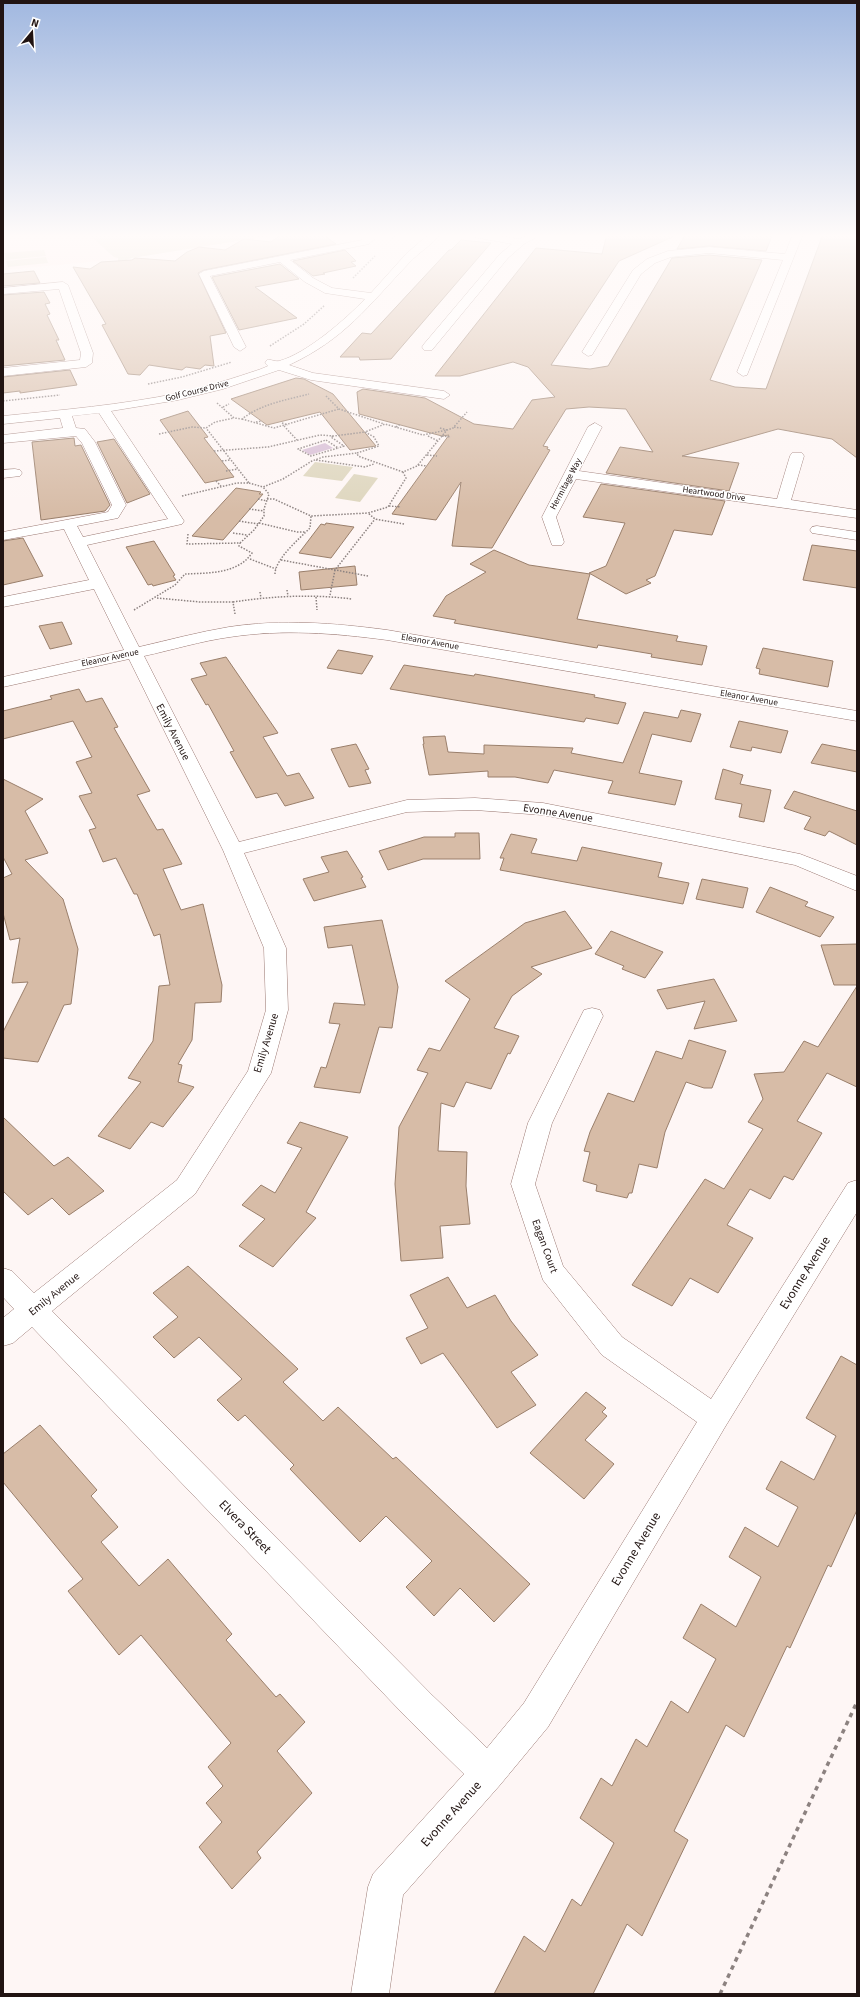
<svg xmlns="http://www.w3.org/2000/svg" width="860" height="1997" font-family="'Source Sans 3',sans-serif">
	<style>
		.built { fill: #feebe8 }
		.green { fill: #ded6be }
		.water { fill: #d7bdd5 }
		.building { fill: #d7bca7; stroke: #9a7f6b }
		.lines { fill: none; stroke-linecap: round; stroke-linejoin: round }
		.minor-casing { stroke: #9b7973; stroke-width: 1 }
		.path-far1 { stroke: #8c8280; stroke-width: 1.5; stroke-dasharray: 1.5 1.5; stroke-linecap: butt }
		.path { stroke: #8c8280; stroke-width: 3.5; stroke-dasharray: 4.5 4.5; stroke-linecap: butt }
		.minor { fill: #fff; fill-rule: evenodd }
		.labels { text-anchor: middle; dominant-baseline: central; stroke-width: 3; stroke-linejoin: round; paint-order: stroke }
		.far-street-label { font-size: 9px; fill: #211412; stroke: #fff }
		.street-label { font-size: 11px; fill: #211412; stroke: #fff }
		.near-street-label { font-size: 13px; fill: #211412; stroke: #fff }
	</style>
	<rect width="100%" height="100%" fill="#fef6f5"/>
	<polygon class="built" points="3,234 258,234 122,259 3,270"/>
	<g class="green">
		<polygon points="88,234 281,234 132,258 118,263 118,258 114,257"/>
		<polygon points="44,250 46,256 6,260 4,253"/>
		<polygon points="46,257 48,263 8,267 6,261"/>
		<polygon points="315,462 353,467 342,481 303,476"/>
		<polygon points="354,474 378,478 360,502 335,498"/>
	</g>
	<polygon class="water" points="325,443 333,448 310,455 302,450"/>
	<g class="building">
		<polygon points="282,234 322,234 336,244 204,270 198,273 226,333 210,336 214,366 205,365 200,369 186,367 182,370 149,365 140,375 128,374 102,325 106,324 73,267 90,269 101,262 132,260 135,258 175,261 187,252 199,247 225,250 244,239 271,242"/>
		<polygon points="607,234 679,234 619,261 551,365 590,369 608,366 672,258 709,255 762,260 710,380 735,387 766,389 823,234 857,234 857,458 832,439 778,429 682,456 739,463 729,491 606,473 620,447 653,452 626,409 589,407 566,409 543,446 548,447 547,449 550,450 492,548 452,546 461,482 436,520 392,514 449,435 442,436 359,414 357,392 363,389 425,398 474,424 513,429 532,400 555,397 528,367 513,362 460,376 435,376 536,248 602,254"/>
		<polygon points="732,234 772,236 766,251 709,246 677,249 685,235"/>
		<polygon points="461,240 491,243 391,359 360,360 359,357 340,357 362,333 371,334 449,250 451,250"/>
		<polygon points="345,250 356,261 351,262 356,266 323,273 325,274 313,276 293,261"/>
		<polygon points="280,264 299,279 255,287 297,318 239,330 212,277"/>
		<polygon points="34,271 40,283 3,286 3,274"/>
		<polygon points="44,292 50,303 45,304 50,314 47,315 59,340 56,340 65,360 3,366 3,295"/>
		<polygon points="70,370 77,385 20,393 20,391 3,393 3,377"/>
		<polygon points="296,378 304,379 333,394 376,446 350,450 320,412 267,425 231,399"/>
		<polygon points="188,411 208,437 204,438 234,477 205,483 160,420"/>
		<polygon points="74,438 75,446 81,445 110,505 105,511 41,520 32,442"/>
		<polygon points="114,439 150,494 127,503 97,442"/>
		<polygon points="601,484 725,501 712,535 674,530 655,576 646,580 651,583 626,594 589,573 606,566 625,523 583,517"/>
		<polygon points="236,488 261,492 259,494 263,494 223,540 192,536"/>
		<polygon points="326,523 354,527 331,558 299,553 321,524 325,525"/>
		<polygon points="23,538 43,576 3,585 3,541"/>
		<polygon points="154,541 175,575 173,576 176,580 153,586 152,584 148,585 126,547"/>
		<polygon points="812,545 857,551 857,588 803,580"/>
		<polygon points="494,550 529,565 590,574 577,619 678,636 676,641 707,646 702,665 651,657 652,654 598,645 597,648 454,623 456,620 433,616 446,596 486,572 470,564"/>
		<polygon points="355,566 357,585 301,590 299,572"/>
		<polygon points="62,622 72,644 50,649 39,626"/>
		<polygon points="763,648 833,661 828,687 759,674 760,669 756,668"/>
		<polygon points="338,650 373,656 362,674 327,668"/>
		<polygon points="226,657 278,733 263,737 287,776 299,773 314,798 285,806 277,793 256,798 230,752 234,751 208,704 206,705 191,679 207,675 200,663"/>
		<polygon points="404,665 474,676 475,674 595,695 594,697 626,703 618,724 586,718 584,722 390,689"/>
		<polygon points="79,689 86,702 102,698 118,727 114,728 150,791 137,795 157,830 163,829 182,864 163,869 181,910 203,904 222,985 221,1002 195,1003 192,1040 178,1064 182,1065 178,1082 194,1087 163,1127 151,1122 130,1149 98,1136 141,1082 128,1078 153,1041 159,986 170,985 160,934 154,936 137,894 134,894 116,858 103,862 89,830 96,828 79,796 92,793 76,762 92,757 73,721 3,739 3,711 52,699 50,696"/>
		<polygon points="681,710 701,714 691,742 652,734 639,773 682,781 675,805 608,793 613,781 554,770 548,783 515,777 488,777 488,771 429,775 423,744 424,744 423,737 445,736 448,752 484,754 484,745 573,748 571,753 623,763 644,712 678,718"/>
		<polygon points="739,721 788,731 781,753 752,747 751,751 730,747"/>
		<polygon points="356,744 369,769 365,770 371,783 349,787 331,749"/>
		<polygon points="822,744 857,751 857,772 811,763"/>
		<polygon points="723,769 743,775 740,784 771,790 764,822 739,817 742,804 715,799"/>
		<polygon points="3,779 43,799 25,811 48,853 25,860 63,899 78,949 71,1004 64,1005 38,1062 3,1058 3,1032 28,982 12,983 20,938 10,940 3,913 3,878 12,874 3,857"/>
		<polygon points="794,791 857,811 857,845 829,831 825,836 804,829 811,817 784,808"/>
		<polygon points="455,833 479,833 480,859 423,859 388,870 379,851 424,837 455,837"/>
		<polygon points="511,834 537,839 531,853 577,861 582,847 662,863 658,877 689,883 683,904 500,870 504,858 500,858"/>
		<polygon points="347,851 363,877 361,878 366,887 314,901 303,879 329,872 321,857"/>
		<polygon points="702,879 748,888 743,908 696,899"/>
		<polygon points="770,887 808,902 805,906 834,917 820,937 756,912"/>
		<polygon points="565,911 592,948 531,967 542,974 512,996 494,1028 519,1036 510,1054 508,1053 491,1089 466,1082 454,1107 441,1103 438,1151 467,1152 466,1186 470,1224 440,1226 443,1258 401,1261 395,1184 399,1127 428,1073 417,1070 429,1048 440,1051 470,999 445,981 525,923"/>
		<polygon points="382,920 398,987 392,1028 379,1027 360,1093 314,1087 321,1067 326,1068 340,1024 329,1023 334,1003 365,1005 352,945 328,948 324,927"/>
		<polygon points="611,931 663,952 645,978 622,969 624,966 595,954"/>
		<polygon points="857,944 857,985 834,985 821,945"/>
		<polygon points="714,979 737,1021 694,1029 705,1001 667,1009 657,990"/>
		<polygon points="857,986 857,1087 827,1073 797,1121 822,1133 793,1180 784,1176 770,1199 750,1189 727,1225 753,1238 718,1293 690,1278 672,1306 632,1285 705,1179 724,1189 763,1129 748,1122 763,1099 754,1074 784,1072 804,1041 818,1047"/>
		<polygon points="689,1040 726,1051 712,1088 704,1088 686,1082 665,1132 657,1168 639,1164 632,1193 629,1193 627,1198 596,1191 597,1185 583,1181 590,1152 584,1151 590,1132 608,1093 634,1102 656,1051 682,1059"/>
		<polygon points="3,1117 54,1166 68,1157 104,1191 69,1215 52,1198 28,1215 3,1191"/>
		<polygon points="300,1122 348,1137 306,1212 316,1218 273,1267 239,1246 265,1219 242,1205 261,1185 275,1193 302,1148 287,1143"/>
		<polygon points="188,1266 298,1369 283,1382 323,1421 338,1407 393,1459 396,1457 530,1584 494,1622 460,1588 434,1616 406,1587 432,1561 386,1516 360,1542 290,1469 294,1465 245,1415 238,1421 217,1400 242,1379 199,1337 174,1358 153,1337 178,1317 153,1293"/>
		<polygon points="448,1277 467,1308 495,1295 511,1321 538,1355 511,1372 536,1405 497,1428 443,1353 421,1364 406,1338 428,1328 410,1295"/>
		<polygon points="841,1356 857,1365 857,1510 831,1567 828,1565 790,1648 787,1646 744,1737 726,1725 674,1831 688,1840 642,1936 627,1924 593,1994 494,1994 524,1936 545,1952 572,1899 581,1906 614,1843 580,1818 601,1778 612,1786 636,1739 647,1747 671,1701 688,1713 716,1659 683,1638 701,1604 736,1627 761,1577 729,1557 745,1527 778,1547 798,1507 766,1489 781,1461 814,1480 836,1436 806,1418"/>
		<polygon points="586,1392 606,1408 602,1412 607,1416 585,1440 614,1464 584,1499 530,1453"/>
		<polygon points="40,1425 97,1490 91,1496 118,1527 101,1542 139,1586 168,1559 232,1634 226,1640 276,1697 280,1694 305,1722 277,1751 312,1793 257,1852 261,1858 232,1889 199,1847 222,1822 206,1803 223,1786 208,1767 231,1743 141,1635 119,1655 68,1591 83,1579 3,1482 3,1454"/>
	</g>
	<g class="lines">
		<g class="minor-casing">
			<g id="minor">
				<path d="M369,234H380L369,244L290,260L313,278L332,288L371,293L406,254L429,234H440C432,245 418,253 409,263C368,306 345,339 289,365L313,373L444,391L450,395L444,399L311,380L279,370L223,389L178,400L111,411L184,521L182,524L87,545L139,647C169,640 199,632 229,627C282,619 334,623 387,630L857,711V721L387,640C334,633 283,629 230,637C201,641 172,650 144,656L239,842L407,800L475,798L543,803L800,854L857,876V891L795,865L543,815L475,810L407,812L244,853L286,948L288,1010L271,1073L195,1194L52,1311L432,1695L487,1748L524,1703L697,1422L602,1355L543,1280L511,1184L528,1123L584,1010L592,1008L600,1010L603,1016L552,1123L535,1184L563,1266L622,1337L711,1399L848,1183L857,1180V1212L725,1427L548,1727L500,1785L403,1895L389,1994H351L368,1887L373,1874L464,1774L408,1719L32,1327L13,1343L3,1346V1318L14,1309L3,1297V1268L12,1271L34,1293L177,1180L248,1071L266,1010L264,948L223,850L129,659L3,687V677L124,650L94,589L3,607V597L89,580L64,529L3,540V532L108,512L112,505L82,443L76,436L3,443V435L63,428L60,418L3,424V416C62,410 121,405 179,393C207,387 234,378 261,369L268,366L265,363L267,360C271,359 275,362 279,361C306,354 346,319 365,299L325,293L305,282L280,262L210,276L246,347L240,351L234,347L199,274L204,271L362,240ZM99,413L168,519L83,537L77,526L118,518L126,505L95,442L85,429L76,428L72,416Z"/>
				<polygon points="469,234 489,234 519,239 530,234 542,234 524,244 508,258 432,350 424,350 422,347 424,344 500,254 512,244 474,237"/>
				<polygon points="793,234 803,234 747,375 743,376 737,372 783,260 709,253 671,257 655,263 641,274 592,355 588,356 582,352 633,270 647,259 668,251 709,247 785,254"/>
				<polygon points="63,282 68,285 93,353 92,363 86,367 3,376 3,368 80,360 81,353 59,289 3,294 3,288"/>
				<polygon points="595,423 602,427 579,471 777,499 790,456 792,453 802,453 804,456 791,500 857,510 857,518 576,479 556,517 564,542 562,545 552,545 542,517 588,427"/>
				<polygon points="15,469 20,470 22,473 20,476 3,478 3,470"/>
				<polygon points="817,526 857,532 857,540 812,533 810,530 812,527"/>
			</g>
		</g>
		<g class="path-far1">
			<polyline points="392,238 399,234"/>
			<polyline points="353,278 375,256"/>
			<polyline points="270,346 304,324 325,305"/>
			<polyline points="148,384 182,377 232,362"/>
			<polyline points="326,396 339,409 384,424"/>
			<polyline points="3,401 60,395"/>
			<path d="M217,403L234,418L242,419C261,404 286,400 309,394"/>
			<polyline points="223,407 229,404"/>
			<polyline points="242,419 274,428 339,409"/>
			<polyline points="256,422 262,421"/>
			<polyline points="282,423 288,425"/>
			<polyline points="284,426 297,440"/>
			<polyline points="396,427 401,424"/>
			<polyline points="454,427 461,428"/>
			<polyline points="440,428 447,430"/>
			<polyline points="159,434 192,427 206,428 215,422 234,418"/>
			<polyline points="333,436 331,437 344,446 338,448"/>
			<polyline points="428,436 438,441"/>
			<polyline points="442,436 451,437"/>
			<polygon points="326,440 338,448 311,456 298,449"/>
			<polyline points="214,451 268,447 320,435 334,436 365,432"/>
			<polyline points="427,455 437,456"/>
			<polyline points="316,460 365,467 374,464"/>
			<polyline points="222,461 230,460"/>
			<polyline points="418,465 427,466"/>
			<polyline points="226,471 238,469"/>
			<polyline points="403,472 358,456 357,453 379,446 374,437 365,432 385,424 423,435 447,430"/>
			<polyline points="216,481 221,486"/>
			<polyline points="249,483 263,487 283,479 312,461 323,457 357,453"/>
			<polyline points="182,496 237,483 249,483 206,428"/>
			<polyline points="258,499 267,501"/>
			<polyline points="267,499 274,499 311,516 368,513"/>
			<polyline points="389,506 401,507"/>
			<polyline points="249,509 264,511"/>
			<polyline points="239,521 258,524"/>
			<polyline points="259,523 297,532 306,532"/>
			<polyline points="404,524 375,519 368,513 388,507 406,478 403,472 417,466 447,430 453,428 467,412"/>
			<polyline points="233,533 247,535"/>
			<polyline points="188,534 187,544 240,543 254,530 264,516 264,509 269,494 263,487"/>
			<polyline points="250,559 276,569"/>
			<polyline points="281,560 368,576"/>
			<path d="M275,574C275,559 300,538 310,528L311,516"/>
			<polyline points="287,590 288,596"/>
			<polyline points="260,592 261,598"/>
			<polyline points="330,595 335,570 375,519"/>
			<polyline points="316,597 317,610"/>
			<polyline points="157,598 200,602 233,602 235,614"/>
			<path d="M233,602C273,596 312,594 352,599"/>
			<path d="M134,610L175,585L185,574C208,573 238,574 252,553L239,546L240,543"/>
		</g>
		<polyline class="path" points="720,1994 857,1702"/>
		<use href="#minor" class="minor"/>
	</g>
	<linearGradient id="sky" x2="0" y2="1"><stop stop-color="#a1b8e0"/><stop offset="0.46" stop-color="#fffbfa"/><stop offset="1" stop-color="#fffbfa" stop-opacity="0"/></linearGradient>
	<rect width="860" height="513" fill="url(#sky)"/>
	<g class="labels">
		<g class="far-street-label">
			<text transform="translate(197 391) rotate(-14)">Golf Course Drive</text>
			<text transform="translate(566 484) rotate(-62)">Hermitage Way</text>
			<text transform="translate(714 494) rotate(8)">Heartwood Drive</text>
			<text transform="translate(430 642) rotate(10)">Eleanor Avenue</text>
			<text transform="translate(110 658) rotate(-12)">Eleanor Avenue</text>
			<text transform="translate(749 698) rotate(10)">Eleanor Avenue</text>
		</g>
		<g class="street-label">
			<text transform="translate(173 732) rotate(63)">Emily Avenue</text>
			<text transform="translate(558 813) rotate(9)">Evonne Avenue</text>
			<text transform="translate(266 1043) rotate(-73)">Emily Avenue</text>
			<text transform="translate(545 1246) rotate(70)">Eagan Court</text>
			<text transform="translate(54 1294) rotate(-39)">Emily Avenue</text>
		</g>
		<g class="near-street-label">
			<text transform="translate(805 1273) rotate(-58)">Evonne Avenue</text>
			<text transform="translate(245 1527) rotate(46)">Elvera Street</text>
			<text transform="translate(636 1549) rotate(-59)">Evonne Avenue</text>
			<text transform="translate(451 1814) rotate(-48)">Evonne Avenue</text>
		</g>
	</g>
	<rect width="860" height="1997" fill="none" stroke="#211412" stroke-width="8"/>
	<g transform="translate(32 32) rotate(18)" stroke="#ffffff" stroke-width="3" paint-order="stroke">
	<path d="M0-3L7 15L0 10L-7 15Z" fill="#211412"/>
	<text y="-6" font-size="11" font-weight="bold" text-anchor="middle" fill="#211412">N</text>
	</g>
</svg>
